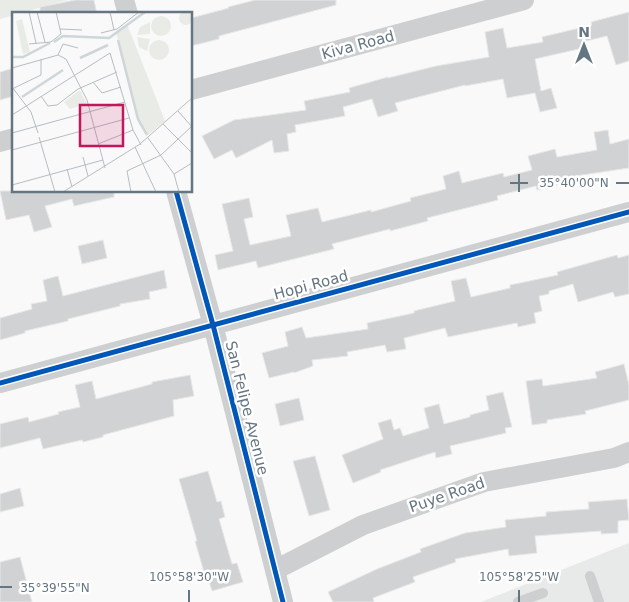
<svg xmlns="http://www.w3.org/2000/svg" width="629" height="602" font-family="'DejaVu Sans',sans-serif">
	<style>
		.built { fill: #e8e9e9 }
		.green { fill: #e8ebe6 }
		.building { fill: #d0d2d3; stroke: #e8e8e8 }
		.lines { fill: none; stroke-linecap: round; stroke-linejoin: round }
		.lane { stroke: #cecfd0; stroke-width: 10 }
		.street { stroke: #cecfd0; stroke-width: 20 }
		.cycleway-casing { stroke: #fff; stroke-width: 8 }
		.cycleway { stroke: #0057b8; stroke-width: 5 }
		.ticks { fill: none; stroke: #657683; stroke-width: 2 }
		.labels { text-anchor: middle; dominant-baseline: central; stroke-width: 5; stroke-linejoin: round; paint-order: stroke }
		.street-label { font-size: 15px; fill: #657683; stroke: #fff }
		.inset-river { fill: none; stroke: #ced6d9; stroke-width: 2.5 }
		.inset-road { fill: none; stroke: #b5bdc3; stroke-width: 1 }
		.view { fill: #c2185b; fill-opacity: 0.15; stroke: #c2185b; stroke-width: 2.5 }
		.inset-edge { fill: none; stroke: #657683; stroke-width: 2.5 }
		.ticks-label { font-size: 12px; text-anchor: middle; fill: #657683; stroke: #fff; stroke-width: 5; stroke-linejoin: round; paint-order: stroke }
	</style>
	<rect width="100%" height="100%" fill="#f9f9f9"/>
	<polygon class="built" points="629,543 629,602 481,602"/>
	<polygon class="green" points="0,0 67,0 18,14 14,14 14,15 0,19"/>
	<g class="building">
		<polygon points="75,0 94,0 97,14 40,14 40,7"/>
		<polygon points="255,0 336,0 336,5 219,36 219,39 191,46 191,18 229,8 228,7"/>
		<polygon points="629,12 629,61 616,65 607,36 582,42 583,48 535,59 541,91 551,88 557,108 540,112 535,93 507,98 503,79 465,86 465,85 395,103 398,111 378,117 372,99 343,107 345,116 295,125 296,132 287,134 289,151 274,153 272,140 236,158 232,150 214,159 202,136 234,120 306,110 304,101 350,92 349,88 388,77 388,78 436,66 489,57 485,32 503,28 507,48 543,42 542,37 592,25 591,22"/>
		<polygon points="14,68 14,96 0,100 0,72"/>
		<polygon points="608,130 610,144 629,139 629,168 562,178 564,183 537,190 536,186 497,196 498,200 427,218 428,221 390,231 390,229 332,244 334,249 258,268 256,261 218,270 215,255 233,251 222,204 249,198 253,217 244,219 250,245 291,236 286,215 318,208 322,222 371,210 371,212 411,201 410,198 446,189 443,176 459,171 462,183 503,173 504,177 532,170 528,156 555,149 557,157 597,150 594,132"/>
		<polygon points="0,191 114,191 114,197 74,206 72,199 45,206 52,227 34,232 29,215 6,220"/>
		<polygon points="103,240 107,258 82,264 78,246"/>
		<polygon points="617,255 618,258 629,255 629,294 615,297 613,292 578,302 573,284 549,291 549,294 539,296 542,311 534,313 536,323 518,327 517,323 448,337 445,328 404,338 406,349 387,352 385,345 347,352 348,356 312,360 313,366 294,373 294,372 269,378 262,353 288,346 285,332 302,327 306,338 368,329 367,323 414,313 414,311 455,301 451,281 466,278 471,297 510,288 510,285 558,275 557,272"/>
		<polygon points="164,270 167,288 149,292 150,299 120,304 120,306 68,319 68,321 25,331 25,333 0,340 0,318 32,309 31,304 47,301 43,280 58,276 63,296"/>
		<polygon points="624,364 629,385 629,400 585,411 586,414 547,420 547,423 532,425 526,381 542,379 543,386 597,378 595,372"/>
		<polygon points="190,375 194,396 173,400 174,416 103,435 103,437 83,442 82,440 43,449 40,438 0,448 0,424 28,417 29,422 59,414 58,412 80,407 75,385 92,381 96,399 152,384 152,382"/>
		<polygon points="503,392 512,427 505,428 506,433 450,446 452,454 436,458 435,452 380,470 381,472 353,483 342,455 383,439 378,423 391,419 394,430 400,428 403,436 429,428 424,408 439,404 444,424 470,417 470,415 489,410 486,396"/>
		<polygon points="299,398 304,420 280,426 275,404"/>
		<polygon points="315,456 330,510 309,516 293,461"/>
		<polygon points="208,471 217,502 221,501 225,517 219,519 232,564 237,563 243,582 212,591 208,578 206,579 195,541 197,541 179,479"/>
		<polygon points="20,488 24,506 0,512 0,494"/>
		<polygon points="627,499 629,520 618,521 618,533 601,534 601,531 535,536 537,553 509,556 508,549 455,559 456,562 413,577 415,582 373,598 374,602 333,602 328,592 377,569 421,552 420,549 465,533 506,527 505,520 546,516 546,512 589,509 588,502"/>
		<polygon points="20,557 32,602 0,602 0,562"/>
	</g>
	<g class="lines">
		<g class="lane">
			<polyline points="590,576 599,602"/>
			<polyline points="518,602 543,593"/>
		</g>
		<g class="street">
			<polyline points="124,0 128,14"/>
			<polyline points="191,90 524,0"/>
			<polyline points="0,142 14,138"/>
			<polyline points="176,191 213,325 283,602"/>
			<polyline points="0,383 629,212"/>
			<polyline points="275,570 363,525 484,482 614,458 629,452"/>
		</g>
		<g class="cycleway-casing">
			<g id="cycleway">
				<polyline points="176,191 213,325 283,602"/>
				<polyline points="0,383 629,212"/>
			</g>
		</g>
		<use href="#cycleway" class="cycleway"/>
	</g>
	<path class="ticks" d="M519,174V192M510,183H528M616,183H629M0,587H12M189,590V602M519,590V602"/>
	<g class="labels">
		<g class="street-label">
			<text transform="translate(358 45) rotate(-15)">Kiva Road</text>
			<text transform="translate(311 285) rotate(-15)">Hopi Road</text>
			<text transform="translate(247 408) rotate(76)">San Felipe Avenue</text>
			<text transform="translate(447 495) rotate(-19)">Puye Road</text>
		</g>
	</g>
	<g transform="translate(12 12)">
		<rect width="180" height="180" fill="#f9f9f9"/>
		<path d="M167 6a7 7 0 1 1 14 0a7 7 0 1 1-14 0ZM139 14a10 10 0 1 1 20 0a10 10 0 1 1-20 0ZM10,7L18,40L11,42L4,9ZM138,10V22L125,23L128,15ZM115,12L153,109L136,123L127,112L104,20ZM125,25L138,27L135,39L127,35ZM137 38a10 10 0 1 1 20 0a10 10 0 1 1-20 0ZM68,78L75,92L58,97L52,90Z" fill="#e8ebe6"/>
		<path class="inset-river" d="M106,28L126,107L135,123M42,30L51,24L97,26L133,0M0,45H11L38,31M68,46L96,33M10,85L51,58"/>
		<path class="inset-road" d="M17,0L24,31M25,0L33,30M44,0L48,17M98,0L102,18M89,21L105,17L127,0M17,32L39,30L49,22L48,17L70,18M46,43L54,47L75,88L93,156M46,43L51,32L66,36M0,56L46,43M81,70L90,81L109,75M0,75L19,100L26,121M0,77L29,63V47M29,84L36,94L45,93L66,77L105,60M166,99L180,115M0,103L98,41L121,118L129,133M151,112L180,141M0,121L113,90M27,125L43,180M136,126L162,162L167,180M86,132L121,118M123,135L144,180M0,138L117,106M71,145L76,164M55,157L60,175M162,162L180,151M0,173L91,148M51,180L128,132L180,86M119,180L115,159L149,143L180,114"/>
		<path class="view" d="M68,93H111V134H68Z"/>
		<rect width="180" height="180" class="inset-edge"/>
	</g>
	<g class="ticks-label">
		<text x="574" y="187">35°40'00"N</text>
		<text x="189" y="581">105°58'30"W</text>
		<text x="519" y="581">105°58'25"W</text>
		<text x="55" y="592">35°39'55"N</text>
	</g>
	<g transform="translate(584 45)" stroke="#ffffff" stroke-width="4" paint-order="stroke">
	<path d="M0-4L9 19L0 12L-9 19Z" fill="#657683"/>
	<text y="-8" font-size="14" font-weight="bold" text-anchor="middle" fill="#657683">N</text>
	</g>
</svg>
